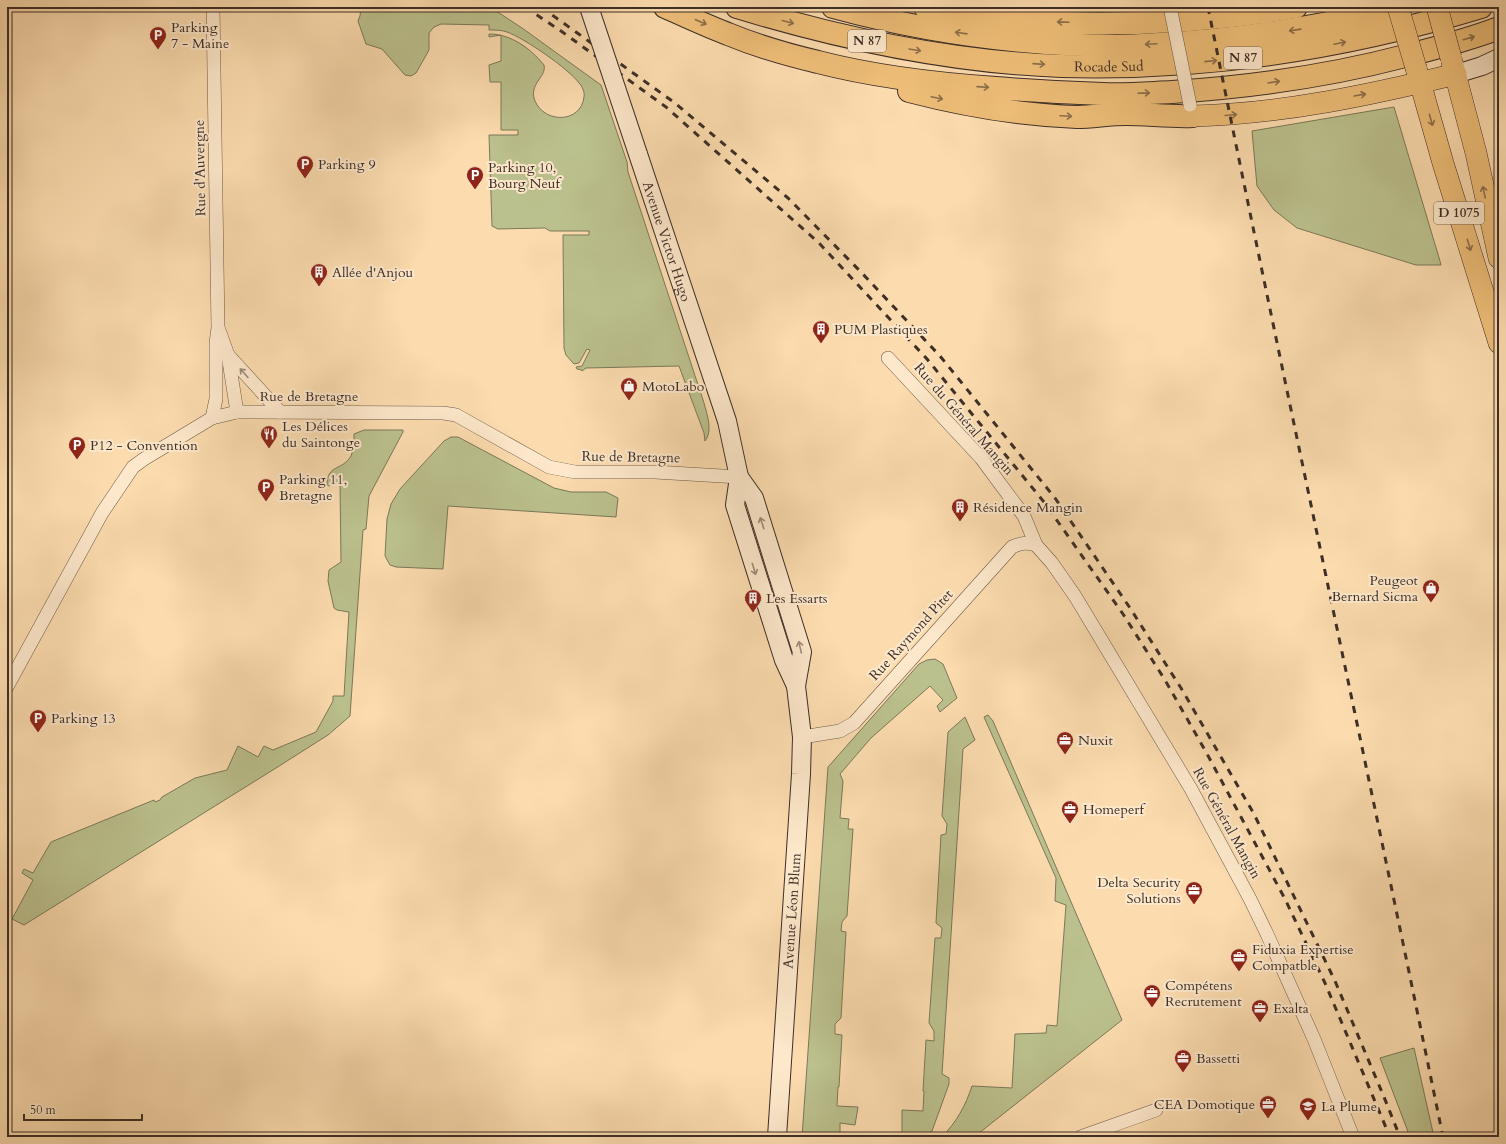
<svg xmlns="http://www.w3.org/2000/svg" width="1506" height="1144" font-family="Cardo,serif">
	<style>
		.green { fill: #bbc18e; stroke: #7c785a }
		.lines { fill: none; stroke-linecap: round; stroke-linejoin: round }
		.street-casing { stroke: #6d5a49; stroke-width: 14 }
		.secondary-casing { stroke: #3d2e27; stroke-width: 20 }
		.primary-casing { stroke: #3d2e27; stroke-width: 22 }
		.highway-casing { stroke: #3d2e27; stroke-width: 24 }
		.street { stroke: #fde8cb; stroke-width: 13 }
		.secondary { stroke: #fde8cb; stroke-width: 18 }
		.primary { stroke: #eebe78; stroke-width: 21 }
		.highway { stroke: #eebe78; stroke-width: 22 }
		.rail { stroke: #3d2e27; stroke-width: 3; stroke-dasharray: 7 7; stroke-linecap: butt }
		.street-bridge-casing { stroke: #6d5a49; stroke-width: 14; stroke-linecap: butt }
		.secondary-bridge-casing { stroke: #3d2e27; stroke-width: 20; stroke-linecap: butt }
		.primary-bridge-casing { stroke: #3d2e27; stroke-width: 22; stroke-linecap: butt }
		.street-bridge { stroke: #fde8cb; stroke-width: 13 }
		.secondary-bridge { stroke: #fde8cb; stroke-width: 18 }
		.primary-bridge { stroke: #eebe78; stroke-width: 21 }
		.oneway { stroke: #8d6f4b }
		.oneway2 { stroke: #9d8b79 }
		.labels { text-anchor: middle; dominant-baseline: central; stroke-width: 4; stroke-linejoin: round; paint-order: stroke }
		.shield { fill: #fde8cb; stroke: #776658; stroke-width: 1 }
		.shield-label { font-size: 13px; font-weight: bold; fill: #3d2e27 }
		.poi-label { font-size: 14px; fill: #3d2e27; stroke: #fde8cb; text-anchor: start }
		.street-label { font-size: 14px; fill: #3d2e27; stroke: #fde8cb }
	</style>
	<rect width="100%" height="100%" fill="#fcdcaf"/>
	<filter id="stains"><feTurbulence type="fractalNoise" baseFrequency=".005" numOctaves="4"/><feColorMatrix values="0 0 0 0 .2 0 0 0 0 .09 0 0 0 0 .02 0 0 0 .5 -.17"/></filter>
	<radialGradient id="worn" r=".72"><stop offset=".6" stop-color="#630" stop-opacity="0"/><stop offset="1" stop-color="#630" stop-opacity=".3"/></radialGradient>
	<g class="green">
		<path d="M361,7H490L522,28L601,85L627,162L628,172L704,403C707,414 713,431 705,441L704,433L679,366L586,368L582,371V370L577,369L576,367L582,366L590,350L587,349L579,363L574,364L566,355L564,348L563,235H589V231H550L545,228L498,229L492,226L489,135H518V130H501V82H490L489,65L501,61V35L489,37V34C511,34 530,48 544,65C547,77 528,84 535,101C545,124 581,123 584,97C585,92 582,86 579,83C569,69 524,38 507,32C502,30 495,30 489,30V25L441,24L434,27L429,33V50L416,73L411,76L405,75L382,49L366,44L358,21L360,16Z"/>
		<polygon points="1394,107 1440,261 1441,265 1416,265 1297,228 1274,210 1257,186 1252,131"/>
		<path d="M364,430H403V432L369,496L366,529L363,530L350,716L328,735L276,768L24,925L12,919L33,880L22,873L24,869L33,873L51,842L154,800L155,802L160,800L162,797L195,778L227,770L238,746L258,757L264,746L273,750L316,732L333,701V696H344L349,612L337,610L334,608L328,581L329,570L341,562L340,481L329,486L327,485C327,464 342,471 351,456C354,450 354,441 354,434Z"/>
		<polygon points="451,437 458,437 554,488 571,492 606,492 618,498 616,517 448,506 443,569 396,567 390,565 385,556 387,519 391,504 400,489 444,441"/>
		<polygon points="935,659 943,664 957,698 940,712 937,706 943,700 930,686 871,738 840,774 843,781 840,818 849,819 848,829 853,829 847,916 842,922 841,931 846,932 841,1018 835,1024 835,1034 842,1035 839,1087 838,1087 837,1106 858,1107 855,1125 840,1123 840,1137 802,1137 828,767 919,664 927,660"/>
		<path d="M988,715L993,721L1122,1020L974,1137H942C957,1121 965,1107 972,1086L1012,1088L1015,1034L1046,1033L1047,1025L1057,1026L1066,905L1055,901L1056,878L984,717Z"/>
		<polygon points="965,717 975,740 963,749 942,1074 949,1078 949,1084 932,1131 920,1137 902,1137 902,1110 923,1111 924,1091 923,1091 926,1040 934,1041 934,1031 929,1023 935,938 941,938 942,928 936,923 941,835 946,834 947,824 942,816 948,732"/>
		<polygon points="1414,1048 1434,1137 1410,1137 1380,1058"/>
	</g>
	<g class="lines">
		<g class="street-casing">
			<g id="street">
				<polyline points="219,330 228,355 280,412"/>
				<polyline points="228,355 237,412"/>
				<polyline points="888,358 981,458 1024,516 1036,545 1052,563 1075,596 1191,789 1250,899 1267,934 1314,1039 1353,1137"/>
				<polyline points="212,418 216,399 216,343 218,328 213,7"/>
				<polyline points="7,687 102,513 133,467 144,459 212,418 237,412 443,413 456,415 549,467 575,472 655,472 739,477"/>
				<path d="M802,737L840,731L854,723L1012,547C1021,543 1027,542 1036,545"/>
				<polyline points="1080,1137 1156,1110"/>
			</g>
		</g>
		<g class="secondary-casing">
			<g id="secondary">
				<polyline points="1456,74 1482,66 1499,58"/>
				<path id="s1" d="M638,154L727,421L739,477L735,505L784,660L796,686"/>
				<polyline points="739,477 754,498 802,652 796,686 802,737 801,774 777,1137"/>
			</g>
		</g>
		<g class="primary-casing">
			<g id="primary">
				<polyline points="1452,62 1476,153 1499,258"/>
				<polyline points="1416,68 1443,163 1499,343"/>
				<path d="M1193,116C1281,114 1370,95 1456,74"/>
			</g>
		</g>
		<g class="highway-casing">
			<g id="highway">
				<path d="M665,7C686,16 707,26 728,34C757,46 788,55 818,62C876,77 937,84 996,88C1032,91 1068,93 1103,94C1126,95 1149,93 1172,92C1250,87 1329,76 1405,56C1436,48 1468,40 1499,28"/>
				<path id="s2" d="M737,7C842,39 951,62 1061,66C1206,70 1343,49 1481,7"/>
				<path d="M833,7C925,32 1022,45 1117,46C1131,46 1145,45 1159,44C1243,40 1320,27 1401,7"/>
				<path d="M925,7C963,13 1001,19 1039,22C1123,26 1214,21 1296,7"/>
				<path d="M909,91C963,105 1020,115 1077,117C1093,117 1109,114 1126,114C1148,114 1170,117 1193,116"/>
			</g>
		</g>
		<use href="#street" class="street"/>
		<use href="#secondary" class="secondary"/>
		<use href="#primary" class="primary"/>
		<use href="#highway" class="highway"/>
		<g class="rail">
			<polyline points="525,7 561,31 666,107 819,243 927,359 1044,502 1123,614 1165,680 1206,752 1285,899 1325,983 1390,1137"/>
			<polyline points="541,7 675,103 788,198 860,271 940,356 1055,498 1130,608 1181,688 1254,814 1335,981 1384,1097 1400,1137"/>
			<path d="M1208,7C1284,384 1366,760 1443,1137"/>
		</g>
		<g class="street-bridge-casing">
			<polyline id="street-bridge" points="1170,7 1190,105"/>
		</g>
		<g class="secondary-bridge-casing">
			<polyline id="secondary-bridge" points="589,7 638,154"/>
		</g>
		<g class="primary-bridge-casing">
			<g id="primary-bridge">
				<polyline points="1398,7 1416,68"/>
				<polyline points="1437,7 1451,58"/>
			</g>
		</g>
		<use href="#street-bridge" class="street-bridge"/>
		<use href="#secondary-bridge" class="secondary-bridge"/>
		<use href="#primary-bridge" class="primary-bridge"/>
	</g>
	<defs><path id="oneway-shaft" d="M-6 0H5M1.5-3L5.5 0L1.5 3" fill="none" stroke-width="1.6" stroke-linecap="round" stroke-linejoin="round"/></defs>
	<g class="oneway">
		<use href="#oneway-shaft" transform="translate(701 22) rotate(23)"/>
		<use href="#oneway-shaft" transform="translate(788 22) rotate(15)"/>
		<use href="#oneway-shaft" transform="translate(1063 22) rotate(-178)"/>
		<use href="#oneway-shaft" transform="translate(1295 30) rotate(172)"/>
		<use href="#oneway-shaft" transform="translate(961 33) rotate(-172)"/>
		<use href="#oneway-shaft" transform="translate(1469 38) rotate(-16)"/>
		<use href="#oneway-shaft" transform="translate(1340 43) rotate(-12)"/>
		<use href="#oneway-shaft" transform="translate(1151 44) rotate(177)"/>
		<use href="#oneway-shaft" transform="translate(915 50) rotate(9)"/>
		<use href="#oneway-shaft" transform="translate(1211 61) rotate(-6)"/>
		<use href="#oneway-shaft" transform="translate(1039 64) rotate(4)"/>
		<use href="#oneway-shaft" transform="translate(1274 82) rotate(-9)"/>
		<use href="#oneway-shaft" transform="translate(983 87) rotate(4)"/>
		<use href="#oneway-shaft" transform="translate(1144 93) rotate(-2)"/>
		<use href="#oneway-shaft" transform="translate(1360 95) rotate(-10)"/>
		<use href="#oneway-shaft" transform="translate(937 98) rotate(12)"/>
		<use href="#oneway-shaft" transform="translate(1231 115) rotate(-5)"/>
		<use href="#oneway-shaft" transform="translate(1066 116) rotate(3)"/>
		<use href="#oneway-shaft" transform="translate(1431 120) rotate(74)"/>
		<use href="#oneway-shaft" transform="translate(1484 192) rotate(-102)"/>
		<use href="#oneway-shaft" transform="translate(1469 245) rotate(73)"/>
	</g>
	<g class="oneway2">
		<use href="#oneway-shaft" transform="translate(244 373) rotate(-132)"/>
		<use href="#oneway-shaft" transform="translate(762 523) rotate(-108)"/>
		<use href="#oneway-shaft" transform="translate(754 569) rotate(73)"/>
		<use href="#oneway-shaft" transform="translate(800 647) rotate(-103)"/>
	</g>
	<defs>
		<g id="parking-pin" transform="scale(0.9)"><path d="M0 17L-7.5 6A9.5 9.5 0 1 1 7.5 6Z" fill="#8f2418" stroke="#fde8cb"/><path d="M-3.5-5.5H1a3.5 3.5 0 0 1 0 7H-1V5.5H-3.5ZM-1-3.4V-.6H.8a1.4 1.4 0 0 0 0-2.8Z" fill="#fff"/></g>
		<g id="building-pin" transform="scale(0.9)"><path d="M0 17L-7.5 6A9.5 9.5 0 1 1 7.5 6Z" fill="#8f2418" stroke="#fde8cb"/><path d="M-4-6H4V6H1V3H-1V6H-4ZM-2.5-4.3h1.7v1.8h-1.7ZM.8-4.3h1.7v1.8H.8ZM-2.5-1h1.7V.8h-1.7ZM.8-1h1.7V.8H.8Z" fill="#fff"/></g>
		<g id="shop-pin" transform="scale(0.9)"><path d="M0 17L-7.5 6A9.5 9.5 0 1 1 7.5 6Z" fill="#8f2418" stroke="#fde8cb"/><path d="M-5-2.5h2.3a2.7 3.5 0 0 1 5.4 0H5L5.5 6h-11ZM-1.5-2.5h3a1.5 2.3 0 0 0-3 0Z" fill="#fff"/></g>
		<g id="restaurant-pin" transform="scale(0.9)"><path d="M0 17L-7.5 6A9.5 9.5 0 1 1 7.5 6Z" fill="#8f2418" stroke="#fde8cb"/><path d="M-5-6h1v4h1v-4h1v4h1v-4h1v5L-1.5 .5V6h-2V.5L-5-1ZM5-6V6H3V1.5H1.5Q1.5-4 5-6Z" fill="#fff"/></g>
		<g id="office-pin" transform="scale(0.9)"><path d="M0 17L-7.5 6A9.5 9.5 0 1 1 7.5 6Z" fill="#8f2418" stroke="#fde8cb"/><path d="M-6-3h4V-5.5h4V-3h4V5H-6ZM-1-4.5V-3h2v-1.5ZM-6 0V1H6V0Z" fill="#fff"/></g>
		<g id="school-pin" transform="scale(0.9)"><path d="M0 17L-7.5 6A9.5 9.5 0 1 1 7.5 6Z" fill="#8f2418" stroke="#fde8cb"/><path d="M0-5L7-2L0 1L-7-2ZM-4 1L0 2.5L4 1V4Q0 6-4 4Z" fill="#fff"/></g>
	</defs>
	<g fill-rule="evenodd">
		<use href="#parking-pin" x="158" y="35"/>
		<use href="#parking-pin" x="305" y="164"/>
		<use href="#parking-pin" x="475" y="175"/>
		<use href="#building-pin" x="319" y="272"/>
		<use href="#building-pin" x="821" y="329"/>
		<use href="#shop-pin" x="629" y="386"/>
		<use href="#restaurant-pin" x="269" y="434"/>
		<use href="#parking-pin" x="77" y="445"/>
		<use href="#parking-pin" x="266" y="487"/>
		<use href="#building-pin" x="960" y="507"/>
		<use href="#shop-pin" x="1431" y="588"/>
		<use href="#building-pin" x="753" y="598"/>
		<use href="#parking-pin" x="38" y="718"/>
		<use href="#office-pin" x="1065" y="740"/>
		<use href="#office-pin" x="1070" y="809"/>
		<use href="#office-pin" x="1194" y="890"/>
		<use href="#office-pin" x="1239" y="957"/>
		<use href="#office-pin" x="1152" y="993"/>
		<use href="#office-pin" x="1260" y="1008"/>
		<use href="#office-pin" x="1183" y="1058"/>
		<use href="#office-pin" x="1268" y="1104"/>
		<use href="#school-pin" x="1308" y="1106"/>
	</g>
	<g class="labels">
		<g class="shield">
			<rect x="848" y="30" width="38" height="22" rx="3"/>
			<rect x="1224" y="47" width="38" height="22" rx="3"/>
			<rect x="1434" y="202" width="50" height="22" rx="3"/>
		</g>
		<g class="shield-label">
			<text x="867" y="41">N 87</text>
			<text x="1243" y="58">N 87</text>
			<text x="1459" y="213">D 1075</text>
		</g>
		<g class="poi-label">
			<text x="171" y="27">Parking<tspan x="171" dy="16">7 - Maine</tspan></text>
			<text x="318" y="164">Parking 9</text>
			<text x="488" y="167">Parking 10,<tspan x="488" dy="16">Bourg Neuf</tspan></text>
			<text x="332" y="272">Allée d'Anjou</text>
			<text x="834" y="329">PUM Plastiques</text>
			<text x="642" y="386">MotoLabo</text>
			<text x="282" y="426">Les Délices<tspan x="282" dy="16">du Saintonge</tspan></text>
			<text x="90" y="445">P12 - Convention</text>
			<text x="279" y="479">Parking 11,<tspan x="279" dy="16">Bretagne</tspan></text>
			<text x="973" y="507">Résidence Mangin</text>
			<text x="1418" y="580" text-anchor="end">Peugeot<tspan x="1418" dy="16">Bernard Sicma</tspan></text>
			<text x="766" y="598">Les Essarts</text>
			<text x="51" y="718">Parking 13</text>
			<text x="1078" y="740">Nuxit</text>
			<text x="1083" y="809">Homeperf</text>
			<text x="1181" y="882" text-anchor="end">Delta Security<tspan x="1181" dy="16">Solutions</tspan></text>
			<text x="1252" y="949">Fiduxia Expertise<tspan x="1252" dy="16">Compatble</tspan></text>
			<text x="1165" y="985">Compétens<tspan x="1165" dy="16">Recrutement</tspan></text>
			<text x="1273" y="1008">Exalta</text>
			<text x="1196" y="1058">Bassetti</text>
			<text x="1255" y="1104" text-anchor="end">CEA Domotique</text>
			<text x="1321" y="1106">La Plume</text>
		</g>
		<g class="street-label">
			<text stroke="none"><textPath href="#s2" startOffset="378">Rocade Sud</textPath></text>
			<text transform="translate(200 168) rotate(-91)">Rue d'Auvergne</text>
			<text stroke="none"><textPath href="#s1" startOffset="92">Avenue Victor Hugo</textPath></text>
			<text x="309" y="396">Rue de Bretagne</text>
			<text transform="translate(964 419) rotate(49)">Rue du Général Mangin</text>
			<text transform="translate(631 457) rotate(1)">Rue de Bretagne</text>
			<text transform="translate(911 635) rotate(-48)">Rue Raymond Pitet</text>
			<text transform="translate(1227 823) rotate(61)">Rue Général Mangin</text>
			<text transform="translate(792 911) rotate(-86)">Avenue Léon Blum</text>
		</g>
	</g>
	<rect width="1506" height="1144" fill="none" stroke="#fcdcaf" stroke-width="24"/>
	<rect x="8" y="8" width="1490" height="1128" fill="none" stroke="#3d2e27" stroke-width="2"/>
	<rect x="12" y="12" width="1482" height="1120" fill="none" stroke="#3d2e27"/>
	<path d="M24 1114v6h118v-6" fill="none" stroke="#3d2e27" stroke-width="2"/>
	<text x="30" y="1114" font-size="12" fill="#3d2e27" stroke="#fde8cb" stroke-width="3" paint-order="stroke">50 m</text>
	<rect width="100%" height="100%" filter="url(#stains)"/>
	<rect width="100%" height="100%" fill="url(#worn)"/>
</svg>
